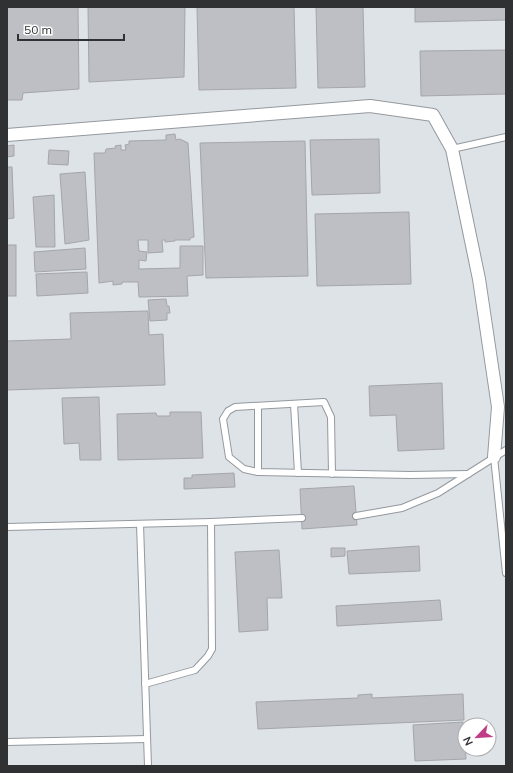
<svg xmlns="http://www.w3.org/2000/svg" width="513" height="773" font-family="Mulish,sans-serif">
	<style>
		.building { fill: #bdbfc5; stroke: #a4a6ac }
		.lines { fill: none; stroke-linecap: round; stroke-linejoin: round }
		.lane-casing { stroke: #94999e; stroke-width: 8 }
		.street-casing { stroke: #94999e; stroke-width: 14 }
		.lane { stroke: #fff; stroke-width: 6 }
		.street { stroke: #fff; stroke-width: 12 }
	</style>
	<rect width="100%" height="100%" fill="#dee3e8"/>
	<g class="building">
		<polygon points="7,7 78,7 79,89 23,93 22,100 7,100"/>
		<polygon points="88,7 185,7 184,77 89,82"/>
		<polygon points="197,7 294,7 296,88 199,90"/>
		<polygon points="316,7 363,7 365,87 318,88"/>
		<polygon points="415,7 506,7 506,20 415,22"/>
		<polygon points="506,50 506,94 421,96 420,51"/>
		<polygon points="175,134 176,140 180,139 188,143 194,237 190,238 190,240 175,240 175,241 165,242 165,240 162,240 163,252 148,253 148,240 138,240 139,251 147,252 146,261 139,260 139,269 180,268 180,246 203,246 203,275 187,276 188,296 139,297 138,282 122,282 122,284 113,285 113,281 99,283 94,153 105,153 106,149 116,148 115,146 121,145 121,150 126,150 125,145 129,144 129,141 166,140 166,135"/>
		<polygon points="379,139 380,193 312,195 310,140"/>
		<polygon points="305,141 308,276 206,278 200,143"/>
		<polygon points="14,145 14,156 7,157 7,146"/>
		<polygon points="49,150 69,151 68,165 48,164"/>
		<polygon points="7,167 12,167 14,218 7,219"/>
		<polygon points="85,172 89,240 65,244 60,174"/>
		<polygon points="54,195 55,247 36,247 33,197"/>
		<polygon points="409,212 411,284 317,286 315,214"/>
		<rect x="7" y="245" width="9" height="51"/>
		<polygon points="85,248 86,269 35,272 34,252"/>
		<polygon points="87,272 88,293 37,296 36,274"/>
		<polygon points="166,299 167,306 169,306 170,313 167,313 167,320 150,321 148,300"/>
		<polygon points="148,311 149,335 163,334 165,385 7,390 7,341 71,339 70,313"/>
		<polygon points="442,383 444,449 398,451 396,415 370,416 369,386"/>
		<polygon points="99,397 101,460 80,460 79,443 64,444 62,398"/>
		<polygon points="170,412 201,412 203,458 118,460 117,414 156,413 157,416 170,416"/>
		<polygon points="234,473 235,487 184,489 184,478 192,478 192,475"/>
		<polygon points="354,486 357,525 302,529 300,489"/>
		<polygon points="419,546 420,571 349,574 347,551"/>
		<polygon points="331,548 345,548 345,556 331,557"/>
		<polygon points="279,550 282,598 267,598 268,630 239,632 235,552"/>
		<polygon points="440,600 442,620 337,626 336,606"/>
		<polygon points="372,694 372,698 463,694 464,720 258,729 256,702 358,698 358,695"/>
		<polygon points="463,722 466,759 415,761 413,725"/>
	</g>
	<g class="lines">
		<g class="lane-casing">
			<g id="lane">
				<polyline points="452,149 506,137"/>
				<polyline points="294,404 298,473"/>
				<polyline points="258,406 258,472"/>
				<polyline points="494,457 506,573"/>
				<polyline points="332,474 331,417 324,402 235,407 228,411 223,419 229,457 244,469 258,472 410,475 468,474"/>
				<polyline points="356,516 402,508 438,493 506,450"/>
				<polyline points="140,524 148,766"/>
				<polyline points="7,527 211,522 302,518"/>
				<polyline points="145,684 195,670 208,656 212,649 211,522"/>
				<polyline points="7,742 147,739"/>
			</g>
		</g>
		<g class="street-casing">
			<polyline id="street" points="7,135 370,106 433,115 452,149 479,279 498,407 494,457"/>
		</g>
		<use href="#lane" class="lane"/>
		<use href="#street" class="street"/>
	</g>
	<rect width="513" height="773" fill="none" stroke="#2f3133" stroke-width="16"/>
	<g transform="translate(477 737) rotate(245)"><circle r="19" fill="#ffffff" stroke="#acadad"/>
	<path d="M0-3L7 15L0 10L-7 15Z" fill="#c03e86"/>
	<text y="-6" font-size="11" font-weight="bold" text-anchor="middle" fill="#2f3133">N</text>
	</g>
	<path d="M18 34v6h106v-6" fill="none" stroke="#2f3133" stroke-width="2"/>
	<text x="24" y="34" font-size="12" fill="#2f3133" stroke="#ffffff" stroke-width="3" paint-order="stroke">50 m</text>
</svg>
